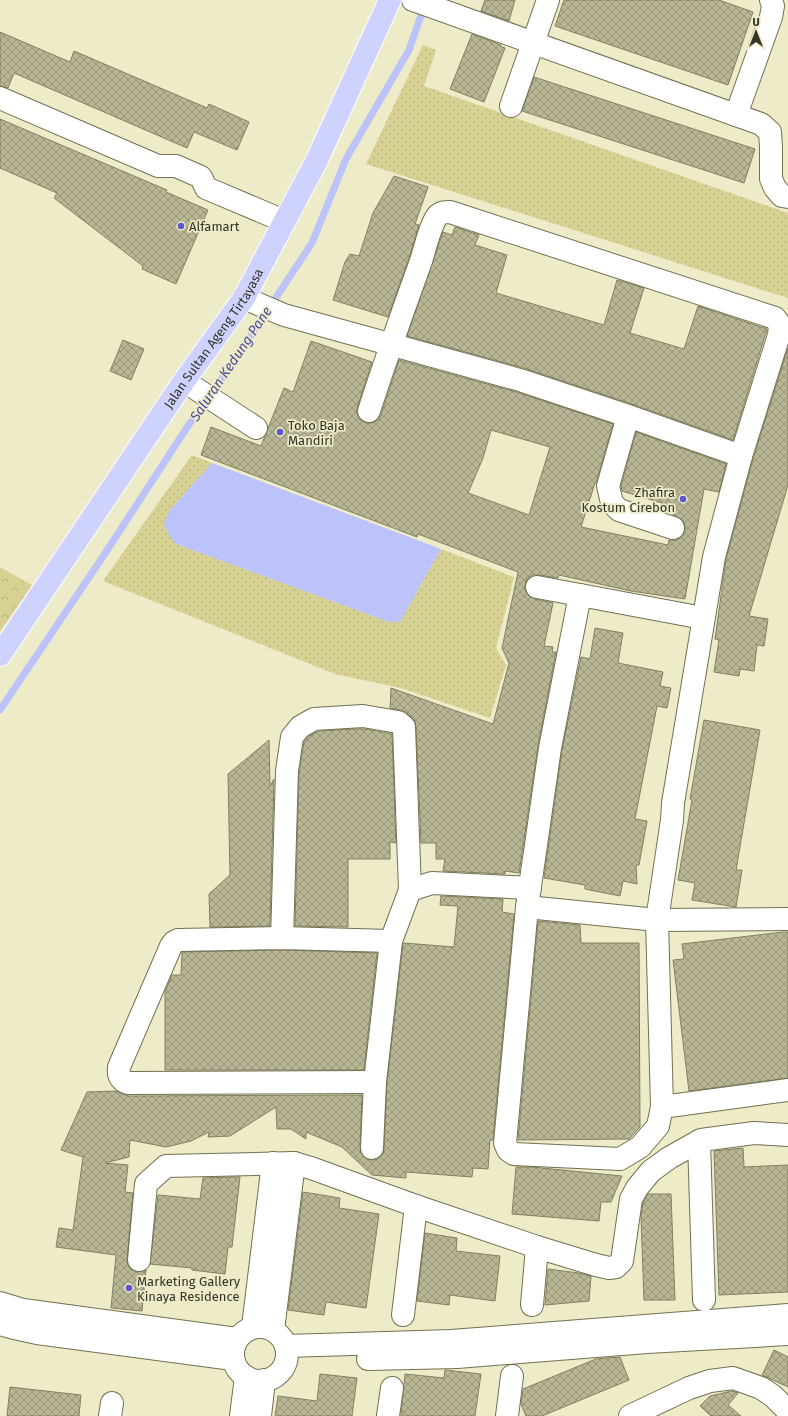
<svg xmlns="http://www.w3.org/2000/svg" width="788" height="1416" font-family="'Fira Sans',sans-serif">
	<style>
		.grass { fill: url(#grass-dots) }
		.forest { fill: url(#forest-crowns) }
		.water { fill: #bcc2fa }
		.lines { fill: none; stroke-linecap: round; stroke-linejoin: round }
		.stream { stroke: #bcc2fa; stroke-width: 7 }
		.building { fill: url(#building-cross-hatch); stroke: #828061; fill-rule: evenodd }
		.minor-casing { stroke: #737052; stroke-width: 24 }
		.major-casing { stroke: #fff; stroke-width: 24 }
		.minor { stroke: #fff; stroke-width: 22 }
		.major { stroke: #ced2ff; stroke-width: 22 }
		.poi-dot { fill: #5c57cf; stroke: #edebc8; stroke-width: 1.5 }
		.labels { text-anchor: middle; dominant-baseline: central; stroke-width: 3.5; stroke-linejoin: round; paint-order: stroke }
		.poi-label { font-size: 13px; fill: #343326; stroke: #edebc8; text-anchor: start }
		.street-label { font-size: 13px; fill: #343326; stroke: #edebc8 }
		.water-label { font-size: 14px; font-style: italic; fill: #4b4a9c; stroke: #edebc8 }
	</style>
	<defs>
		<pattern id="grass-dots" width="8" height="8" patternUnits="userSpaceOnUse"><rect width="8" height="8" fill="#d7d294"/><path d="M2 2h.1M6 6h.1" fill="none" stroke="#b9b57f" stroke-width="1.8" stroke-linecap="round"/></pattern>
		<pattern id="forest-crowns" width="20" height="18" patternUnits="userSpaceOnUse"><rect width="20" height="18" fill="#d7d294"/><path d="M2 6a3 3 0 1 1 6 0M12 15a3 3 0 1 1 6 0" fill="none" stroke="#b9b57f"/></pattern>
		<pattern id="building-cross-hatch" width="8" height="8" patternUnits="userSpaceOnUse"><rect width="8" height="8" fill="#b8b695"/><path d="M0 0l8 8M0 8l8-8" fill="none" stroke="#969579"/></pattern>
	</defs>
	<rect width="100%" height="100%" fill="#edebc8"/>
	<g class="grass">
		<polygon points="423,45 436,50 424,86 788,213 788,298 366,164"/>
		<polygon points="192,455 212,463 170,510 176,544 389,622 400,622 441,549 514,577 496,648 506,665 490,718 401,688 335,674 103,581"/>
	</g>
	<polygon class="forest" points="0,567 32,585 0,632"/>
	<polygon class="water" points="212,463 441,549 400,622 389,622 176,544 169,535 164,523 170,510"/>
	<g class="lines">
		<polyline class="stream" points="0,710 102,558 188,426 230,367 312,243 346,159 409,50 424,7"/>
	</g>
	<g class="building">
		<polygon points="485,0 515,0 509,21 481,11"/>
		<polygon points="564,0 719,0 753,12 728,85 555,26"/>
		<polygon points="0,32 70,62 74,51 207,108 209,104 249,122 237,150 194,132 187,148 14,73 8,88 0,86"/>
		<polygon points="472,34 501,45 500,46 505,48 484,102 450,89"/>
		<polygon points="534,77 755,149 744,183 522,111"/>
		<polygon points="0,119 167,190 166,192 208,210 176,284 142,269 143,266 54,198 57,193 0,168"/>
		<polygon points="394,176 428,187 415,224 419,225 411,252 388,317 333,300 345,262 350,254 359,256 373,213"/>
		<polygon points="455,227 479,235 475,245 507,255 496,293 604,325 617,280 644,288 630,333 684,349 698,306 767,329 733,440 632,404 524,368 407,336 443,232 452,235"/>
		<polygon points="123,340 144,349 131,380 110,371"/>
		<path d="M311,341L372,362L357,408V414L359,419L366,423H372L378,420L381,415L399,360L516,392L613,424L596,483H595L581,527L668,545L669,540H676L682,537L685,532V526L683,520L673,515L675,507L622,491L621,486L636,432L726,464L719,492L704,489L685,599L631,591L559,575L558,578L539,575H532L527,579L525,584V591L529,596L535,599L553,603L544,646L553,647L552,652H556L538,746L519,873L505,871V874L443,871L445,859H436V843H421L416,726L415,721L406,712L400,710L390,708L391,688L493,724L509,663L502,648L518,572L418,534L417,537L201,455L211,427L261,446L284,388L293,392ZM491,430L550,447L529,515L468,493L483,458Z"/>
		<polygon points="788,348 788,485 749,616 768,619 764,646 757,645 754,671 740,669 739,676 714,672 719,640 715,639 726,559 753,459"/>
		<polygon points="595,628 623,633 618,663 663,672 660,686 671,688 667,708 657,706 635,819 647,821 639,865 636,865 637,884 623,881 620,896 585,889 585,885 544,878 562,750 581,657 590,659"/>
		<polygon points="704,720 760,730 736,870 742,870 736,907 692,900 695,883 678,880 692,800 690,799"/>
		<polygon points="354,729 365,729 392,734 396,843 390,842 390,859 348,859 348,927 295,926 299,772 304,742 308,737 318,731"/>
		<polygon points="269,740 270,786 274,779 270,926 210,927 209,894 230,875 228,774"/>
		<polygon points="441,896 503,899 502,912 514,914 493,1140 490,1140 488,1169 473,1168 472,1177 406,1172 406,1178 372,1175 342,1147 306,1132 306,1139 291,1129 277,1129 276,1107 230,1136 208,1137 209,1132 191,1141 166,1147 130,1140 129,1157 105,1163 128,1165 125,1192 133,1193 127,1259 128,1266 132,1270 138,1272 146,1270 142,1311 111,1308 116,1255 56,1247 59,1228 73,1230 83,1157 61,1150 87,1092 116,1091 128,1096 362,1095 360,1147 361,1153 366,1159 372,1160 378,1159 383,1154 384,1149 387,1083 403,944 404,943 454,947 458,906 440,905"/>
		<polygon points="538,921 580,925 581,943 639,943 640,1127 629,1139 518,1140"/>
		<polygon points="783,932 788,932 788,1078 689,1091 673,960 684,959 682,944"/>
		<polygon points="282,950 377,953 364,1070 165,1070 165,992 172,975 181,975 182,952"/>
		<polygon points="743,1148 744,1167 788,1165 788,1292 719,1295 714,1151"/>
		<polygon points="516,1167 532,1167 622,1176 611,1202 601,1202 599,1221 512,1214"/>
		<polygon points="234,1177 240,1177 232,1247 228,1247 225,1274 192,1270 192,1268 150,1264 158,1195 200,1199 203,1178"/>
		<polygon points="303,1192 340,1198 339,1208 379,1214 366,1308 326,1302 324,1315 288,1310"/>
		<polygon points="648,1194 671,1194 675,1300 644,1300 641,1216 643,1203"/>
		<polygon points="425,1233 457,1238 456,1251 500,1256 495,1301 450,1295 449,1305 417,1301"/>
		<polygon points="548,1269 579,1273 591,1276 589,1301 545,1305"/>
		<polygon points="774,1350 788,1357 788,1387 762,1375"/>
		<polygon points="620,1357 629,1380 542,1416 526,1416 521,1404 523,1389 596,1359"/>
		<polygon points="445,1370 481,1374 475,1416 401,1416 405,1374 444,1378"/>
		<polygon points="320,1374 357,1378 352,1416 275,1416 278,1396 317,1401"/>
		<polygon points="10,1387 81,1395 79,1416 7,1416"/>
		<polygon points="732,1391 738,1393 728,1405 741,1416 711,1416 700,1406 710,1396"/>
	</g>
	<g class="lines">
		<g class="minor-casing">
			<g id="minor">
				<polyline points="413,0 761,124 770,132 771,147 771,179 775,188 782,196 788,197"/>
				<polyline points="0,98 158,166 176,166 201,177 206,188 284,221"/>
				<polyline points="511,106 548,0"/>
				<polyline points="736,115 771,17 773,6 771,0"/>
				<polyline points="244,298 284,315 520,380 628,416 741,456"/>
				<polyline points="184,381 256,428"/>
				<path d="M369,411C385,361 403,311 421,261C425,249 430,225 438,215C442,212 445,212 450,212L775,318L780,325L779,335L741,456L714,557L673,803L672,820L657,920L662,1107L658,1126L640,1147L620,1159L514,1154L508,1150L505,1143L527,907L550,748L580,595L703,618"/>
				<polyline points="628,416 608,486 612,503 619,510 673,528"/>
				<polyline points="537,587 580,595"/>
				<polyline points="527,907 657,920 788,919"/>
				<polyline points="282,938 287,771 292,737 300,727 314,719 363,716 398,722 404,727 410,890"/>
				<path d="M375,1082L128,1083C120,1080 118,1075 119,1067L171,946L174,942L178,940L282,938L391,941"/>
				<polyline points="662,1107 788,1090"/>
				<polyline points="699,1141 704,1300"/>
				<polyline points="372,1148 375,1082 391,941 410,890 432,883 530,888"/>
				<polyline points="139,1260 146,1184 166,1166 294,1163 311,1168 416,1206 537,1247 596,1265 609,1268 616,1267 622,1261 631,1199 637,1188 651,1171 669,1158 701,1140 754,1133 788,1135"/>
				<polyline points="0,1303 23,1310 237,1339"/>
				<polyline points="532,1305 537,1247"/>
				<polyline points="403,1315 416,1206"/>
				<polyline points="0,1324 14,1328 37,1333 233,1359"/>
				<circle cx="260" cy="1354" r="27"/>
				<polyline points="253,1327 273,1163"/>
				<polyline points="273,1330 294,1163"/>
				<polyline points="286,1346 451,1341 788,1315"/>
				<polyline points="368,1359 457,1357 647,1342 788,1334"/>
				<polyline points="110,1416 112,1403"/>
				<polyline points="241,1416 246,1377"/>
				<polyline points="260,1416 264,1380"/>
				<polyline points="388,1416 392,1388"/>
				<polyline points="507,1416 512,1376"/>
				<polyline points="630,1416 689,1388 710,1381 733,1378 761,1388 773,1396 788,1411"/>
			</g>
		</g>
		<g class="major-casing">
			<g id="major">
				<path id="s1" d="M0,655L184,381L244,298L317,160L390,0"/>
			</g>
		</g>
		<use href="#minor" class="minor"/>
		<use href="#major" class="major"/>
	</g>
	<g class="poi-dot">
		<circle cx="181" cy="226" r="4"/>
		<circle cx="280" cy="432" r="4"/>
		<circle cx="683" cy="499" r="4"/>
		<circle cx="129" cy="1288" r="4"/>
	</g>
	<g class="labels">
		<g class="poi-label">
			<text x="189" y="226">Alfamart</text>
			<text x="288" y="425">Toko Baja<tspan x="288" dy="15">Mandiri</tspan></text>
			<text x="675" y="492" text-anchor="end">Zhafira<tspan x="675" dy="15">Kostum Cirebon</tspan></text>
			<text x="137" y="1281">Marketing Gallery<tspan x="137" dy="15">Kinaya Residence</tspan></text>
		</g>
		<g class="street-label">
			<text stroke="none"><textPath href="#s1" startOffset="382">Jalan Sultan Ageng Tirtayasa</textPath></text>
		</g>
		<g class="water-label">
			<text transform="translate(231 364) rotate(-56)">Saluran Kedung Pane</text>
		</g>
	</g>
	<g transform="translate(756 32)" stroke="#edebc8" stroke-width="3" paint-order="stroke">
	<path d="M0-3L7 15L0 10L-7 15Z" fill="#343326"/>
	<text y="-6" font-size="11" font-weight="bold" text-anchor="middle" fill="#343326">U</text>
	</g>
</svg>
